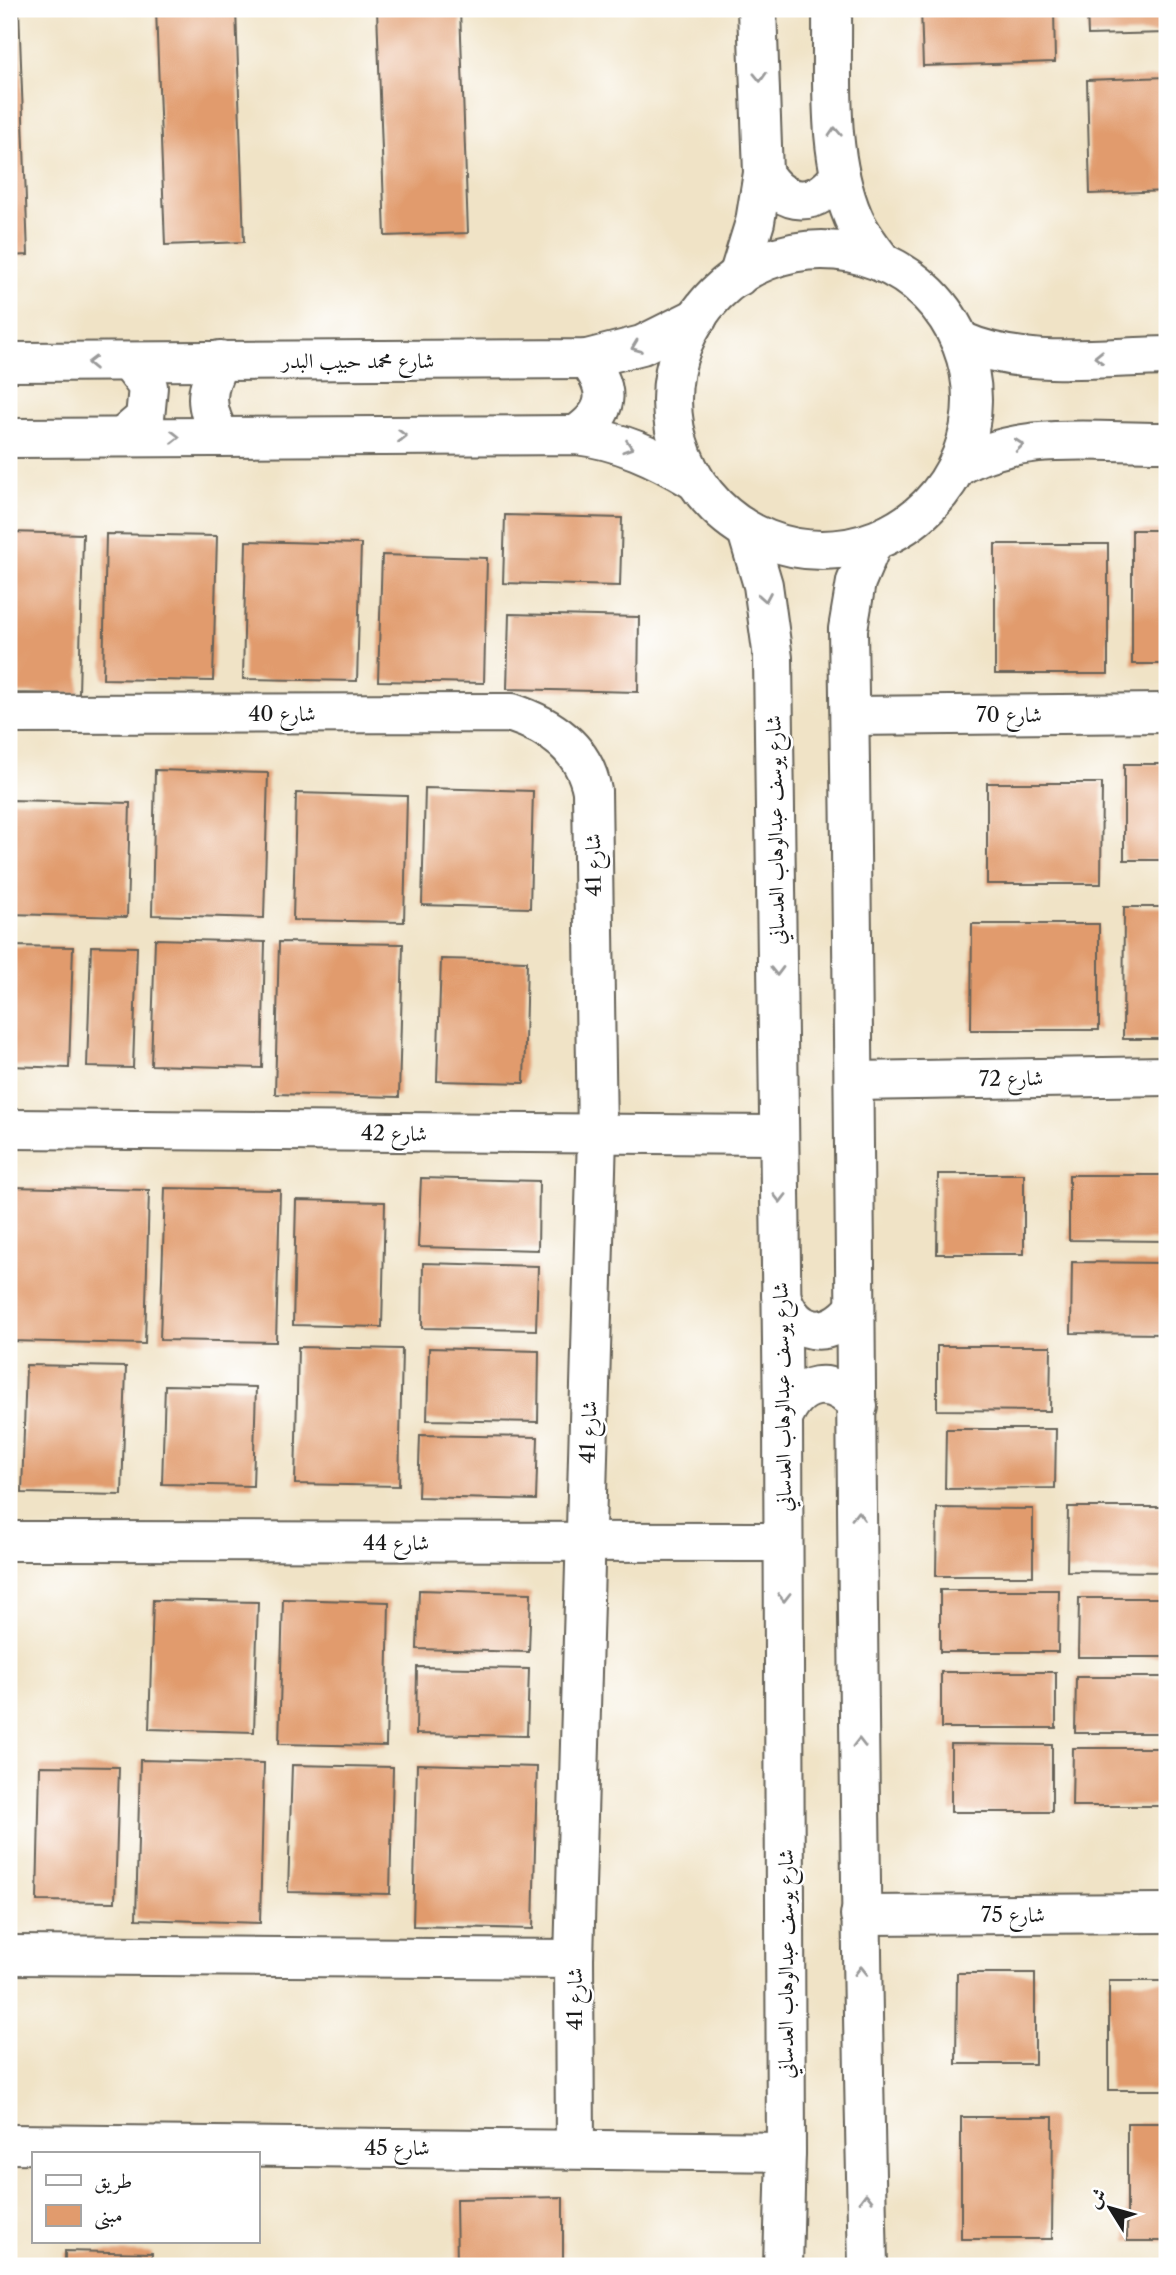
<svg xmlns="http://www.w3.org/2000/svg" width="1176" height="2275" font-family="'Libre Caslon Text',Amiri,serif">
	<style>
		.building { fill: #e19b6d }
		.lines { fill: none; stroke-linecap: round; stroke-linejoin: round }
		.street-casing { stroke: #666258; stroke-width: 42 }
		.secondary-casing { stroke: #666258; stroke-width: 42 }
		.street { stroke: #fff; stroke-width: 38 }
		.secondary { stroke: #fff; stroke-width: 38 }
		.oneway { stroke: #999 }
		.labels { text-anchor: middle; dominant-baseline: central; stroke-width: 5; stroke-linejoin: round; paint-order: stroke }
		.street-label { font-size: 21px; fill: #1c1c1c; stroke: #fff }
	</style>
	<rect width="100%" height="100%" fill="#fff"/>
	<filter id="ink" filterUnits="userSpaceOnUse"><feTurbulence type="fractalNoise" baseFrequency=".0143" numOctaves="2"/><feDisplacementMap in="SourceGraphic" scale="14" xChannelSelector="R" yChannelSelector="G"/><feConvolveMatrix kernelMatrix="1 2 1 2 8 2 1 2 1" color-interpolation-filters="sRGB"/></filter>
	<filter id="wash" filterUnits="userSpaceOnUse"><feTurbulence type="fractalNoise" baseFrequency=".00686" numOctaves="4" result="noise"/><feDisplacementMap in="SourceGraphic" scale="28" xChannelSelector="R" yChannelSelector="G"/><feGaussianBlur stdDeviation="1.57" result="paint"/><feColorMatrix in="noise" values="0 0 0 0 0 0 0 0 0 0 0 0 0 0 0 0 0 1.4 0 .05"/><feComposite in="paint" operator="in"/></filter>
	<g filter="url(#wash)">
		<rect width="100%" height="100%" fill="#f0e3c6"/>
		<g id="blocks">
			<g class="building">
				<polygon points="9,9 19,9 28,255 9,256"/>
				<polygon points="156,9 236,9 244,242 165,245"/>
				<polygon points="377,9 460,9 468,233 385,236"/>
				<polygon points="921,9 1054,9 1055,62 923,66"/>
				<polygon points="1087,9 1167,9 1167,33 1088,35"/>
				<polygon points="1167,77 1167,191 1090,194 1087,80"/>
				<polygon points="505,515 622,518 620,586 503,583"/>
				<rect x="1132" y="530" width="35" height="134"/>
				<polygon points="9,532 83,534 79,694 9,693"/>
				<polygon points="106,534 217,536 213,681 103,679"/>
				<polygon points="246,541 361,544 357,681 243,679"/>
				<rect x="995" y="544" width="113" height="130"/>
				<polygon points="382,555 487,558 484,683 378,681"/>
				<polygon points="509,614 639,617 638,692 507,689"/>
				<rect x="1124" y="764" width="43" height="96"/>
				<polygon points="155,770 268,773 264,918 152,915"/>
				<polygon points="987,783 1102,783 1101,884 987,884"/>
				<polygon points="425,788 533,791 530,908 422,905"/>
				<polygon points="296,793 407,796 404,922 293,920"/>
				<polygon points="10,800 130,803 127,917 9,914"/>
				<polygon points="1124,907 1167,907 1167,1039 1123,1039"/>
				<polygon points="972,924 1099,924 1099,1030 971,1030"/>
				<polygon points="155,939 265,942 262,1068 151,1065"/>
				<polygon points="279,942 403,944 399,1097 275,1094"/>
				<polygon points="11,946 73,947 69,1068 9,1066"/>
				<polygon points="91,946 137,947 133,1068 87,1067"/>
				<polygon points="441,959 527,961 524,1083 437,1081"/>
				<polygon points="938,1174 1024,1174 1024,1254 937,1254"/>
				<polygon points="1069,1175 1167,1175 1167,1241 1069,1240"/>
				<polygon points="421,1178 539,1181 538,1250 418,1247"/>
				<polygon points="9,1187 149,1190 145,1344 9,1341"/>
				<polygon points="165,1188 280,1190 276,1342 160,1340"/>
				<polygon points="296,1200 385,1202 382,1327 293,1325"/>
				<polygon points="1072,1262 1167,1263 1167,1334 1071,1333"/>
				<polygon points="423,1263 538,1266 536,1330 422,1328"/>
				<polygon points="937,1346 1051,1346 1050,1411 937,1410"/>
				<polygon points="298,1347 402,1349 399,1486 295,1484"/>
				<polygon points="429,1348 539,1351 538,1422 427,1420"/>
				<polygon points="26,1365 126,1367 122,1495 22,1493"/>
				<polygon points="165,1385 256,1387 253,1486 162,1484"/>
				<polygon points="946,1429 1056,1429 1055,1488 945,1489"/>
				<polygon points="420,1435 538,1437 536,1500 418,1497"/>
				<polygon points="1068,1507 1167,1507 1167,1572 1067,1571"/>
				<polygon points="937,1508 1033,1509 1033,1576 936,1576"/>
				<polygon points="419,1590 531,1593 529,1652 417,1649"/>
				<polygon points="940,1590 1059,1590 1058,1652 940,1652"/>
				<polygon points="1079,1598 1167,1598 1167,1657 1078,1657"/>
				<polygon points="283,1599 389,1602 386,1746 279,1744"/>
				<polygon points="153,1600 258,1602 254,1732 149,1729"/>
				<polygon points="417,1667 529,1669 527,1736 416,1734"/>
				<rect x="941" y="1672" width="115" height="56"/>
				<polygon points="1076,1677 1167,1677 1167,1733 1075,1733"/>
				<polygon points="951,1744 1052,1745 1052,1812 951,1812"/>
				<polygon points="1073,1748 1167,1748 1167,1806 1072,1806"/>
				<polygon points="140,1760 264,1763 260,1923 136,1919"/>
				<polygon points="417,1764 537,1767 533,1929 413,1926"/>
				<polygon points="292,1765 393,1767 390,1894 288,1892"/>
				<polygon points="40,1766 119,1767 115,1902 37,1901"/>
				<polygon points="957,1973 1035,1973 1035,2064 956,2064"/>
				<rect x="1109" y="1981" width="58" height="109"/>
				<polygon points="961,2117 1053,2117 1052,2239 961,2239"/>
				<rect x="1127" y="2123" width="40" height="118"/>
				<polygon points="563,2197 563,2266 457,2266 456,2199"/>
				<polygon points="9,2232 13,2232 12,2266 9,2266"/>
				<polygon points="65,2251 152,2253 152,2266 65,2266"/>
			</g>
		</g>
	</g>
	<g filter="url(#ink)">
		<use href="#blocks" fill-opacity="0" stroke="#666258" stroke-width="2"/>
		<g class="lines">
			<g class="street-casing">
				<g id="street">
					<path d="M9,714L512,713C551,726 584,748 592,791L597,1135L574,1959L575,2148"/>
					<polyline points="850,716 1167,713"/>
					<polyline points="854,1081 1167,1076"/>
					<polyline points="9,1129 779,1135"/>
					<polyline points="9,1541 783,1542"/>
					<polyline points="860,1915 1167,1913"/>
					<polyline points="9,1955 574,1959"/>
					<polyline points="9,2144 786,2152"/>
				</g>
			</g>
			<g class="secondary-casing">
				<g id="secondary">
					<path d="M832,9C833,77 826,153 853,217C860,234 872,248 883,263"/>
					<path d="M763,173C785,208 817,208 840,175"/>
					<circle cx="822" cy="400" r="150"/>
					<polyline points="738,277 755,222 763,173 757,9"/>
					<path d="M961,341C1023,369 1100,357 1167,356"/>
					<path d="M220,360C204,392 204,405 220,437"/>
					<polyline points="9,362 587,359 642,345 698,317"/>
					<path d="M576,435C609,412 612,391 587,359"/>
					<polyline points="123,437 145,418 148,387 130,363"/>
					<path d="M9,438L576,435C620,440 656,457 694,480"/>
					<path d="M956,468C1016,429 1099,443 1167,442"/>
					<polyline points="747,531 763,585 773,658 783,1418 786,2152 783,2266"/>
					<path d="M781,1295C794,1336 829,1341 855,1308"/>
					<path d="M783,1418C799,1380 832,1375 858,1406"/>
					<path d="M868,2266C855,1721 857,1175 848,629L856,582L873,542"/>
				</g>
			</g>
			<use href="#street" class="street"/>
			<use href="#secondary" class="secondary"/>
		</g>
		<defs><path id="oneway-chevron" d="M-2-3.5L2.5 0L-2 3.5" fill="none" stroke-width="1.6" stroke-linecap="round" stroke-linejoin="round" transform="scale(1.75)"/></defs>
		<g class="oneway">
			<use href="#oneway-chevron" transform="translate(760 77) rotate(88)"/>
			<use href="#oneway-chevron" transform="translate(835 132) rotate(-93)"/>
			<use href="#oneway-chevron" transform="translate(636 347) rotate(159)"/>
			<use href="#oneway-chevron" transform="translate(1099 357) rotate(179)"/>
			<use href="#oneway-chevron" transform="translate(92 363) rotate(-179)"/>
			<use href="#oneway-chevron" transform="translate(402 436)"/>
			<use href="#oneway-chevron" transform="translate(175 437)"/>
			<use href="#oneway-chevron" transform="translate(1019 445) rotate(-6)"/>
			<use href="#oneway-chevron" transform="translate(628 447) rotate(18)"/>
			<use href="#oneway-chevron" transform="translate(765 597) rotate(80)"/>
			<use href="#oneway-chevron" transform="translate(777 971) rotate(89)"/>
			<use href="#oneway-chevron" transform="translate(780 1198) rotate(90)"/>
			<use href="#oneway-chevron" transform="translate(858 1516) rotate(-90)"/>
			<use href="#oneway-chevron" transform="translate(784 1597) rotate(90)"/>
			<use href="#oneway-chevron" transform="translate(859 1743) rotate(-90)"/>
			<use href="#oneway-chevron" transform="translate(861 1971) rotate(-91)"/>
			<use href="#oneway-chevron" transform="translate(866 2198) rotate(-91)"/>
		</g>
	</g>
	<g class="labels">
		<g class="street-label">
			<text x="358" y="360">شارع محمد حبيب البدر</text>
			<text x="282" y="713">شارع 40</text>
			<text x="1009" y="714">شارع 70</text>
			<text transform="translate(775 830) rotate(-91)">شارع يوسف عبدالوهاب العدساني</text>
			<text transform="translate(593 865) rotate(-91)">شارع 41</text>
			<text transform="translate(1011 1078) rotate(-1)">شارع 72</text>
			<text transform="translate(394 1133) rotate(1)">شارع 42</text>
			<text transform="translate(782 1397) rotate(-91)">شارع يوسف عبدالوهاب العدساني</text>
			<text transform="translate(588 1432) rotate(-88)">شارع 41</text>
			<text x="396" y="1542">شارع 44</text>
			<text x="1013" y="1914">شارع 75</text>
			<text transform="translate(785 1964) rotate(-90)">شارع يوسف عبدالوهاب العدساني</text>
			<text transform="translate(574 1999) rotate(-90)">شارع 41</text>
			<text x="397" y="2147">شارع 45</text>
		</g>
	</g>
	<rect width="1176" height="2275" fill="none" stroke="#fff" stroke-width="35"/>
	<rect x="32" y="2152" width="228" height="91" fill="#ffffff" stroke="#a4a4a4" stroke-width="2"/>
	<rect x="46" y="2175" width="35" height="10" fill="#ffffff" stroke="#a4a4a4" stroke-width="2"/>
	<text x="94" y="2188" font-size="21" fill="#1c1c1c">طريق</text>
	<rect x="46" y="2205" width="35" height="21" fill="#e19b6d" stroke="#a4a4a4" stroke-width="2"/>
	<text x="94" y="2222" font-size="21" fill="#1c1c1c">مبنى</text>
	<g transform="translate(1110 2208) rotate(307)" stroke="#ffffff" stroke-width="5" paint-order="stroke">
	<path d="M0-5L12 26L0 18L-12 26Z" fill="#1c1c1c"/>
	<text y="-10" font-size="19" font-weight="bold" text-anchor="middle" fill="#1c1c1c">ش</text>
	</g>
</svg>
